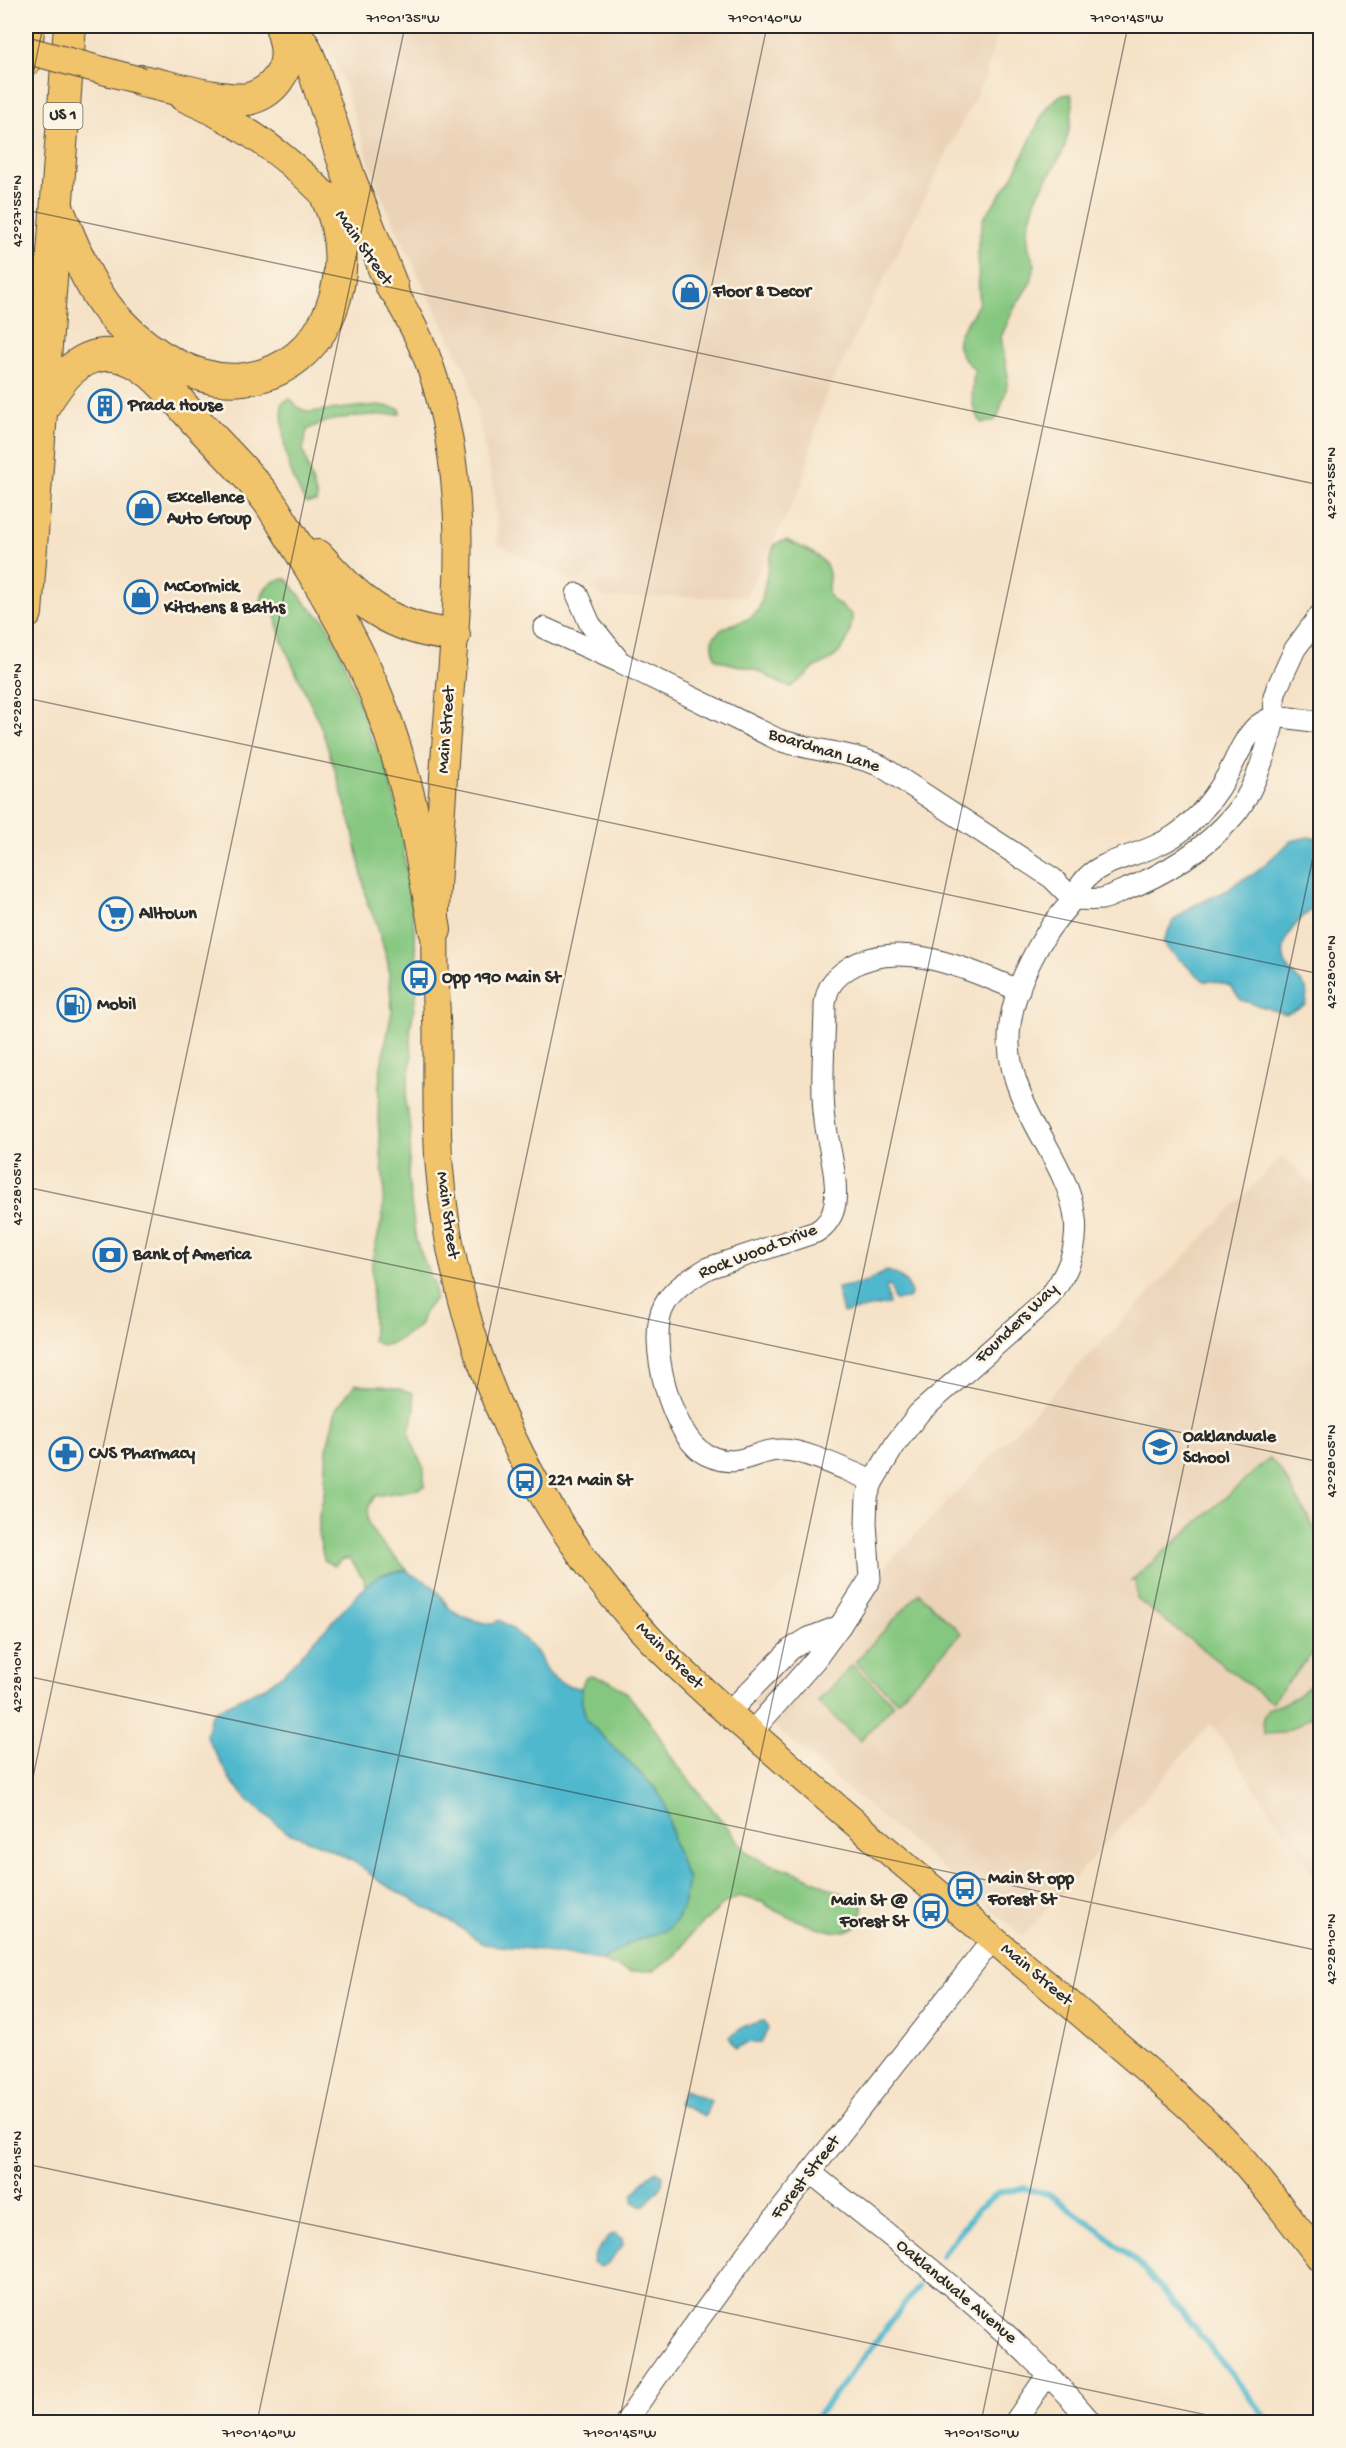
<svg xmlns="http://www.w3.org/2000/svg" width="1346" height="2448" font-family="'Gochi Hand',sans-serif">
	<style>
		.built { fill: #ebd3b8 }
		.green { fill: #85c780; stroke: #587956; stroke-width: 1.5 }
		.water { fill: #50b8cd; stroke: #3e727c; stroke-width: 1.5 }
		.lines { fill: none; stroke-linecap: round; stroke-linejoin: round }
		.stream { stroke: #50b8cd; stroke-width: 6 }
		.minor-casing { stroke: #494642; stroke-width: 23 }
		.major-casing { stroke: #494642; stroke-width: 29 }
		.highway-casing { stroke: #494642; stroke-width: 34 }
		.minor { stroke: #fff; stroke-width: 21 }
		.major { stroke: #f1c36a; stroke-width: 27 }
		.highway { stroke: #f1c36a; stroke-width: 32 }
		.major-bridge-casing { stroke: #494642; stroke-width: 29; stroke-linecap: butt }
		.major-bridge { stroke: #f1c36a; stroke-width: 27 }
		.ticks { fill: none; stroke: #2b2b2b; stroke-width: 1.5; stroke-opacity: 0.45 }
		.labels { text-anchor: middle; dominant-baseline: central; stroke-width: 5; stroke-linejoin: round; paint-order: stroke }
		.shield { fill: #fcf5e5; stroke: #6a6863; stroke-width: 1.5 }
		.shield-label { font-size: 16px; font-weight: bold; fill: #2b2b2b }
		.street-label { font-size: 18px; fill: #2b2b2b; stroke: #fcf5e5 }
		.poi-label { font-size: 18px; font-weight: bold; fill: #2b2b2b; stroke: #fcf5e5; text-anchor: start }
		.neatline { fill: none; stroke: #2b2b2b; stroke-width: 2 }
		.ticks-label { font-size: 15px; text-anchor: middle; fill: #2b2b2b }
	</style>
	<rect width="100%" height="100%" fill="#fcf5e5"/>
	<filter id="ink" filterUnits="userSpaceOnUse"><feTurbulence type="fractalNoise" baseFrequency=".0167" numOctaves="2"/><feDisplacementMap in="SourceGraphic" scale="12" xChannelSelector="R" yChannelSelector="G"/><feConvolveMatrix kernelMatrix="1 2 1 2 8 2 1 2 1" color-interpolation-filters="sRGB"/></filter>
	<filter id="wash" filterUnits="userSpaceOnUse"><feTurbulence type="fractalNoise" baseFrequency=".008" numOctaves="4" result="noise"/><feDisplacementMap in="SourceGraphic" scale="24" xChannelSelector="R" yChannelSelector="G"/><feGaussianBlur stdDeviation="1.35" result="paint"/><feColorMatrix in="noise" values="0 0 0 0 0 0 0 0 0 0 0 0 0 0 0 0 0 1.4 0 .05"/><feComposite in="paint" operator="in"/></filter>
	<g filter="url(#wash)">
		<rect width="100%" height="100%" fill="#f5e2c7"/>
		<g class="built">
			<polygon points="315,26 1000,26 984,79 824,399 801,486 746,596 607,598 498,544 494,492 469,377 419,277 379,191 338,67"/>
			<polygon points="1282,1156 1320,1191 1320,1884 1211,1723 1023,1937 783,1734 752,1704"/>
		</g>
		<g class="green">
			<path d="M1071,94L1073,104L1070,125L1064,150L1036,198L1027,230L1029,249L1035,265L1031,282L1013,310L1001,337L1008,377L1006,390L998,417L993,421L982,423C968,406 973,390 974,369C939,338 969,330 979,302L978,244L983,219L1012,178L1042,116L1051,103L1061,95Z"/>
			<path d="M290,399L299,408L308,412L378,405L400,409V414C370,416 333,414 307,430L303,450L317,498L316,502L306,503C284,467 283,444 282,403Z"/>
			<path d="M786,540C801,548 826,554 829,574C830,582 825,590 830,597C834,602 847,610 852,615C852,634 845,650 829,661C825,663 820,664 816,667C806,673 802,681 790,687C777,684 768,675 756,670C742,665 727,665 715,658L712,640C725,619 748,626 758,610C763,602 768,564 772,551L775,544Z"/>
			<path d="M281,579H287L307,605L325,621L341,653L372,740L384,759L404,833V856L410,886L418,974L417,990L410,1031L412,1055L405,1102L411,1128L408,1178L416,1241L434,1284L435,1298L423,1314L419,1326L392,1344L381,1345L373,1341L372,1260L382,1220L384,1188L378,1120L379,1086L381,1066L392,1011L388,963L376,921L368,905L353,831L336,773L321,727L282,641L274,613L261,607C261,591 266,583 281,579Z"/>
			<path d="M355,1384C365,1387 370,1386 379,1386C391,1386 403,1390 413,1393L415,1409L409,1430L410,1438L424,1469V1486L418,1489L375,1496C351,1527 390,1547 407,1570L381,1575L365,1587L364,1579L350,1559H342L334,1566L324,1560L319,1537V1515L324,1495L327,1448L336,1409Z"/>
			<polygon points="1270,1458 1283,1474 1320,1538 1320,1634 1312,1654 1271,1702 1137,1599 1136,1581 1131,1581"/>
			<polygon points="919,1593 961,1633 897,1701 855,1662"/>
			<polygon points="852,1665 894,1704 860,1741 818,1702"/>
			<path d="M1320,1668V1710L1298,1725L1281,1733L1264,1734L1263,1718L1268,1709C1290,1702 1313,1690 1320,1668Z"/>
			<path d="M590,1676L608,1680L627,1693L655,1729L673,1760L746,1851C763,1865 781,1866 801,1874C822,1883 839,1894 861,1901L863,1911L857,1926L845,1932L831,1931L804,1923L776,1911L762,1902L739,1896L725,1903L691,1934L674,1958L654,1970L630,1972L602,1961L629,1943L666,1930L677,1920L683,1906L688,1880L674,1845L670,1824L656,1789L587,1721L582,1704L581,1688L585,1678Z"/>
		</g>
		<g class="water">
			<path d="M1308,837L1320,839V905C1299,915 1272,945 1289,970C1300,985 1311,982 1305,1005L1286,1014L1241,1000L1230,986L1214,981H1204L1169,950L1163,942L1173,921L1189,908L1228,890L1239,881L1254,874L1291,841Z"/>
			<path d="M887,1271C897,1273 910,1283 911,1294L908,1299L895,1300L893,1298L891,1287L887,1286L886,1289L889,1304L843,1313L837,1288L864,1283Z"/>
			<path d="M407,1570C413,1578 419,1577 427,1582C435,1587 441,1596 446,1604C455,1618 478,1622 493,1624L499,1620C512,1628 525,1639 536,1651C540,1656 542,1663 545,1668C554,1682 565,1686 581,1688L582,1704L587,1721L656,1789L665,1803L674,1845L688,1880L683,1906L677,1920L666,1930L629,1943L602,1961L567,1954H552L540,1950L483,1944L455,1924L379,1881L356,1863L326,1847L287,1832L252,1804L231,1781L206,1736L210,1718L216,1710L265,1687L283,1674L365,1587L381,1575Z"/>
			<polygon points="764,2021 768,2029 761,2042 750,2042 736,2048 729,2037 745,2026"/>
			<polygon points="684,2090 711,2101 705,2116 678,2104"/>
			<polygon points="657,2171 663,2176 662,2185 645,2205 640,2206 633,2201 633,2195 649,2175"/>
			<polygon points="615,2234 622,2239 623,2245 607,2264 600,2267 593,2262 595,2254 610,2235"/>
		</g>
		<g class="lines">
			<g class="stream">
				<polyline points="941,2256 977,2210 998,2193 1023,2188 1049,2194 1099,2230 1140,2265 1179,2309 1270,2422"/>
				<polyline points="813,2422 918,2287"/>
			</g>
		</g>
	</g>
	<g filter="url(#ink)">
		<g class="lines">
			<g class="minor-casing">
				<g id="minor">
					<polyline points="577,594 590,624 617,658"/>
					<polyline points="1320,615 1295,649 1277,688 1274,697 1275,716 1320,722"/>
					<path d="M544,628L622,663L779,740C812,751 849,752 881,766L1052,878L1073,899"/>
					<path d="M873,1481C850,1472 806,1450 783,1450C753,1449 742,1471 707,1455C671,1438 646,1339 664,1306C673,1288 692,1278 708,1268L816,1232C827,1225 833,1217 835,1203C838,1175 828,1147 825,1120C820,1087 825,1039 825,1004C827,986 834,978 849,968C900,936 970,971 1019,990"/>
					<path d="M840,1626L870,1579L866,1523L867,1496L873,1481L896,1443L919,1413L1047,1300C1128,1202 1012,1137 1009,1044C1008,1006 1026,966 1046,934C1054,921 1065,910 1074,898C1077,893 1079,887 1083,882C1098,861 1133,857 1155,846C1167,841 1180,833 1189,824C1205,810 1218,792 1228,774C1236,759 1243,740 1256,727C1261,722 1269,719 1275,716C1268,746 1256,789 1235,814C1206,849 1164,875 1122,891C1115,894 1108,898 1101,899C1092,900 1082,899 1073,899"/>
					<polyline points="728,1713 791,1649 809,1638 840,1626 815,1660 751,1733"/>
					<path d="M810,2172C908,2251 1010,2326 1091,2422"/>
					<polyline points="626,2422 656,2378 747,2253 993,1939"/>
					<polyline points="1015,2422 1048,2374"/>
				</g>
			</g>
			<g class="major-casing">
				<g id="major">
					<path d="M182,97C243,123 297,163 341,213"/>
					<path d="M381,268C398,299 417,330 429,363C479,504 451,641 443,785C440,833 436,880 435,927C434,963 436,998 437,1034C437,1077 436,1121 439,1164C445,1239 462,1312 489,1383C525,1477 582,1568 652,1641C702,1692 757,1737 810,1784C905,1867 1004,1947 1099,2029C1138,2062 1178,2095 1215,2131C1254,2169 1286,2215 1320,2258"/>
				</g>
			</g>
			<g class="highway-casing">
				<g id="highway">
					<polyline points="291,26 305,48 312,65 349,177 392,287"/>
					<polyline points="26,60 28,26"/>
					<path d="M142,81C168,86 223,103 248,99C260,96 271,89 278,79C291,62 287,44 281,26"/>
					<path d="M58,210C75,250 89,290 119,322C149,354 198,385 244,379C330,369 361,268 327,198"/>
					<path d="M42,409C58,382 78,351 114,355C147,359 173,396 194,419C219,446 248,473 270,503C280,518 289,534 299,549C331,601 361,653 382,710C409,782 422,855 435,930"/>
					<path d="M318,556C361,603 389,629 454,635"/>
					<polyline points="26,613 70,26"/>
				</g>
			</g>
			<use href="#minor" class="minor"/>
			<use href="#major" class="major"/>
			<use href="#highway" class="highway"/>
			<g class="major-bridge-casing">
				<polyline id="major-bridge" points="26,50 142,81"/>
			</g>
			<use href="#major-bridge" class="major-bridge"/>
		</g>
	</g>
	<path class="ticks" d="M26,108L43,26M26,210L1320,485M26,698L1320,974M26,1187L1320,1462M26,1676L1320,1951M26,1810L405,26M26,2164L1240,2422M257,2422L767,26M619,2422L1128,26M981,2422L1320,824"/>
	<defs>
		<g id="shop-ring" transform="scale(1.725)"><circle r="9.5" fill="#fcf5e5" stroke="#1f6fb2" stroke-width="1.5"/><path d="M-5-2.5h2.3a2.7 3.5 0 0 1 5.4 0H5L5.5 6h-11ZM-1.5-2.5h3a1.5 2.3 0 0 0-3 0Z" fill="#1f6fb2"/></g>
		<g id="building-ring" transform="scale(1.725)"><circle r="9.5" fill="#fcf5e5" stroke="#1f6fb2" stroke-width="1.5"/><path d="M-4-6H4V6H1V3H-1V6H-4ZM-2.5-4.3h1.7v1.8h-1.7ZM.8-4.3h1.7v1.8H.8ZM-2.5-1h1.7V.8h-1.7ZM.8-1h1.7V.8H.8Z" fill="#1f6fb2"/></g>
		<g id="supermarket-ring" transform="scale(1.725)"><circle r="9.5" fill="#fcf5e5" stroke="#1f6fb2" stroke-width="1.5"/><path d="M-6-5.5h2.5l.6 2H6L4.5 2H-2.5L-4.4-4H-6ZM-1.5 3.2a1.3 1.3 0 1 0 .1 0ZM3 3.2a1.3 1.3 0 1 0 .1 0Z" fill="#1f6fb2"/></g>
		<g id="bus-ring" transform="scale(1.725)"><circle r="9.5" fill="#fcf5e5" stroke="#1f6fb2" stroke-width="1.5"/><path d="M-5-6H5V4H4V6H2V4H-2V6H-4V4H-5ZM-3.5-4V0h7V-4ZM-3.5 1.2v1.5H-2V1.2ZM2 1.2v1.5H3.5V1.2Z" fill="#1f6fb2"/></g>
		<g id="fuel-ring" transform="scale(1.725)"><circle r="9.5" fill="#fcf5e5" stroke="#1f6fb2" stroke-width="1.5"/><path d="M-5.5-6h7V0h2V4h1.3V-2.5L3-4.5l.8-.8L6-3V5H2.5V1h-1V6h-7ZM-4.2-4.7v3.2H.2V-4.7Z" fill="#1f6fb2"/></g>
		<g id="bank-ring" transform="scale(1.725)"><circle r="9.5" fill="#fcf5e5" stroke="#1f6fb2" stroke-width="1.5"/><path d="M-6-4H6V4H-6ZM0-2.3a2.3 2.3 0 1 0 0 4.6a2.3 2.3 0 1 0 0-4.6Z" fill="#1f6fb2"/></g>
		<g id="school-ring" transform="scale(1.725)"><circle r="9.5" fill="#fcf5e5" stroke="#1f6fb2" stroke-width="1.5"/><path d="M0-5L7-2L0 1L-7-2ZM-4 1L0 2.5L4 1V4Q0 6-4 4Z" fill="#1f6fb2"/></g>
		<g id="pharmacy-ring" transform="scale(1.725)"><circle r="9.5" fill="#fcf5e5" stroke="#1f6fb2" stroke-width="1.5"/><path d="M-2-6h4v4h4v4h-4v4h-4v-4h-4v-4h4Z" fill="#1f6fb2"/></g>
	</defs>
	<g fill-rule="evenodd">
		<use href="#shop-ring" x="690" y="292"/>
		<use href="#building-ring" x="105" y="406"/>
		<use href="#shop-ring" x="144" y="508"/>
		<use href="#shop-ring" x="141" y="597"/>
		<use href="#supermarket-ring" x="116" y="914"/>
		<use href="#bus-ring" x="419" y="978"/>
		<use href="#fuel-ring" x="74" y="1005"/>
		<use href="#bank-ring" x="110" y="1255"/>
		<use href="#school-ring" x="1160" y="1447"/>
		<use href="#pharmacy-ring" x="66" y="1454"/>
		<use href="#bus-ring" x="525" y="1481"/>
		<use href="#bus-ring" x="965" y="1889"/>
		<use href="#bus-ring" x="931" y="1911"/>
	</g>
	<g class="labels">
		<rect class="shield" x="43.5" y="103" width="39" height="26" rx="4.5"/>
		<g class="shield-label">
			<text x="63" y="116">US 1</text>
		</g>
		<g class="street-label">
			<text transform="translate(363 248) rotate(55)">Main Street</text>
			<text transform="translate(447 730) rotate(-86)">Main Street</text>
			<text transform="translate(824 751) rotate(17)">Boardman Lane</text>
			<text transform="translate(447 1215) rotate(82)">Main Street</text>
			<text transform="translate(758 1252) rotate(-21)">Rock Wood Drive</text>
			<text transform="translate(1017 1324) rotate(-44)">Founders Way</text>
			<text transform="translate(669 1656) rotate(45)">Main Street</text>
			<text transform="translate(1036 1975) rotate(40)">Main Street</text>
			<text transform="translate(806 2178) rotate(-52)">Forest Street</text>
			<text transform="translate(956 2292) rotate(40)">Oaklandvale Avenue</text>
		</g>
		<g class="poi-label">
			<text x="713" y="292">Floor &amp; Decor</text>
			<text x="128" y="406">Prada House</text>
			<text x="167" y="498">Excellence<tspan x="167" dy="21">Auto Group</tspan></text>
			<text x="164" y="587">McCormick<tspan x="164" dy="21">Kitchens &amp; Baths</tspan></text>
			<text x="139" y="914">Alltown</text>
			<text x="442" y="978">Opp 190 Main St</text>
			<text x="97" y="1005">Mobil</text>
			<text x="133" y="1255">Bank of America</text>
			<text x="1183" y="1437">Oaklandvale<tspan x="1183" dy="21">School</tspan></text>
			<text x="89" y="1454">CVS Pharmacy</text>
			<text x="548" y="1481">221 Main St</text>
			<text x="988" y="1879">Main St opp<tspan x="988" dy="21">Forest St</tspan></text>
			<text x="908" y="1901" text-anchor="end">Main St @<tspan x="908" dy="21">Forest St</tspan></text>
		</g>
	</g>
	<rect width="1346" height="2448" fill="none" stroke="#fcf5e5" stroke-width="66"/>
	<rect x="33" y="33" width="1280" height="2382" class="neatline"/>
	<g class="ticks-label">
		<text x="403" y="22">71°01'35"W</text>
		<text x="765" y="22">71°01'40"W</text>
		<text x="1127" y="22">71°01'45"W</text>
		<text transform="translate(16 211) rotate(-90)" y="5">42°27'55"N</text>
		<text transform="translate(1330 483) rotate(-90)" y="5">42°27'55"N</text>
		<text transform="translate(16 700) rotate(-90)" y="5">42°28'00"N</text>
		<text transform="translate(1330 972) rotate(-90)" y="5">42°28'00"N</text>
		<text transform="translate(16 1189) rotate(-90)" y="5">42°28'05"N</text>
		<text transform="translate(1330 1461) rotate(-90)" y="5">42°28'05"N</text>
		<text transform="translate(16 1677) rotate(-90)" y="5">42°28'10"N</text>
		<text transform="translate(1330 1949) rotate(-90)" y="5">42°28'10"N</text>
		<text transform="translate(16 2166) rotate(-90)" y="5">42°28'15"N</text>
		<text x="259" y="2437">71°01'40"W</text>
		<text x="620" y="2437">71°01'45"W</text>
		<text x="982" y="2437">71°01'50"W</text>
	</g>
</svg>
